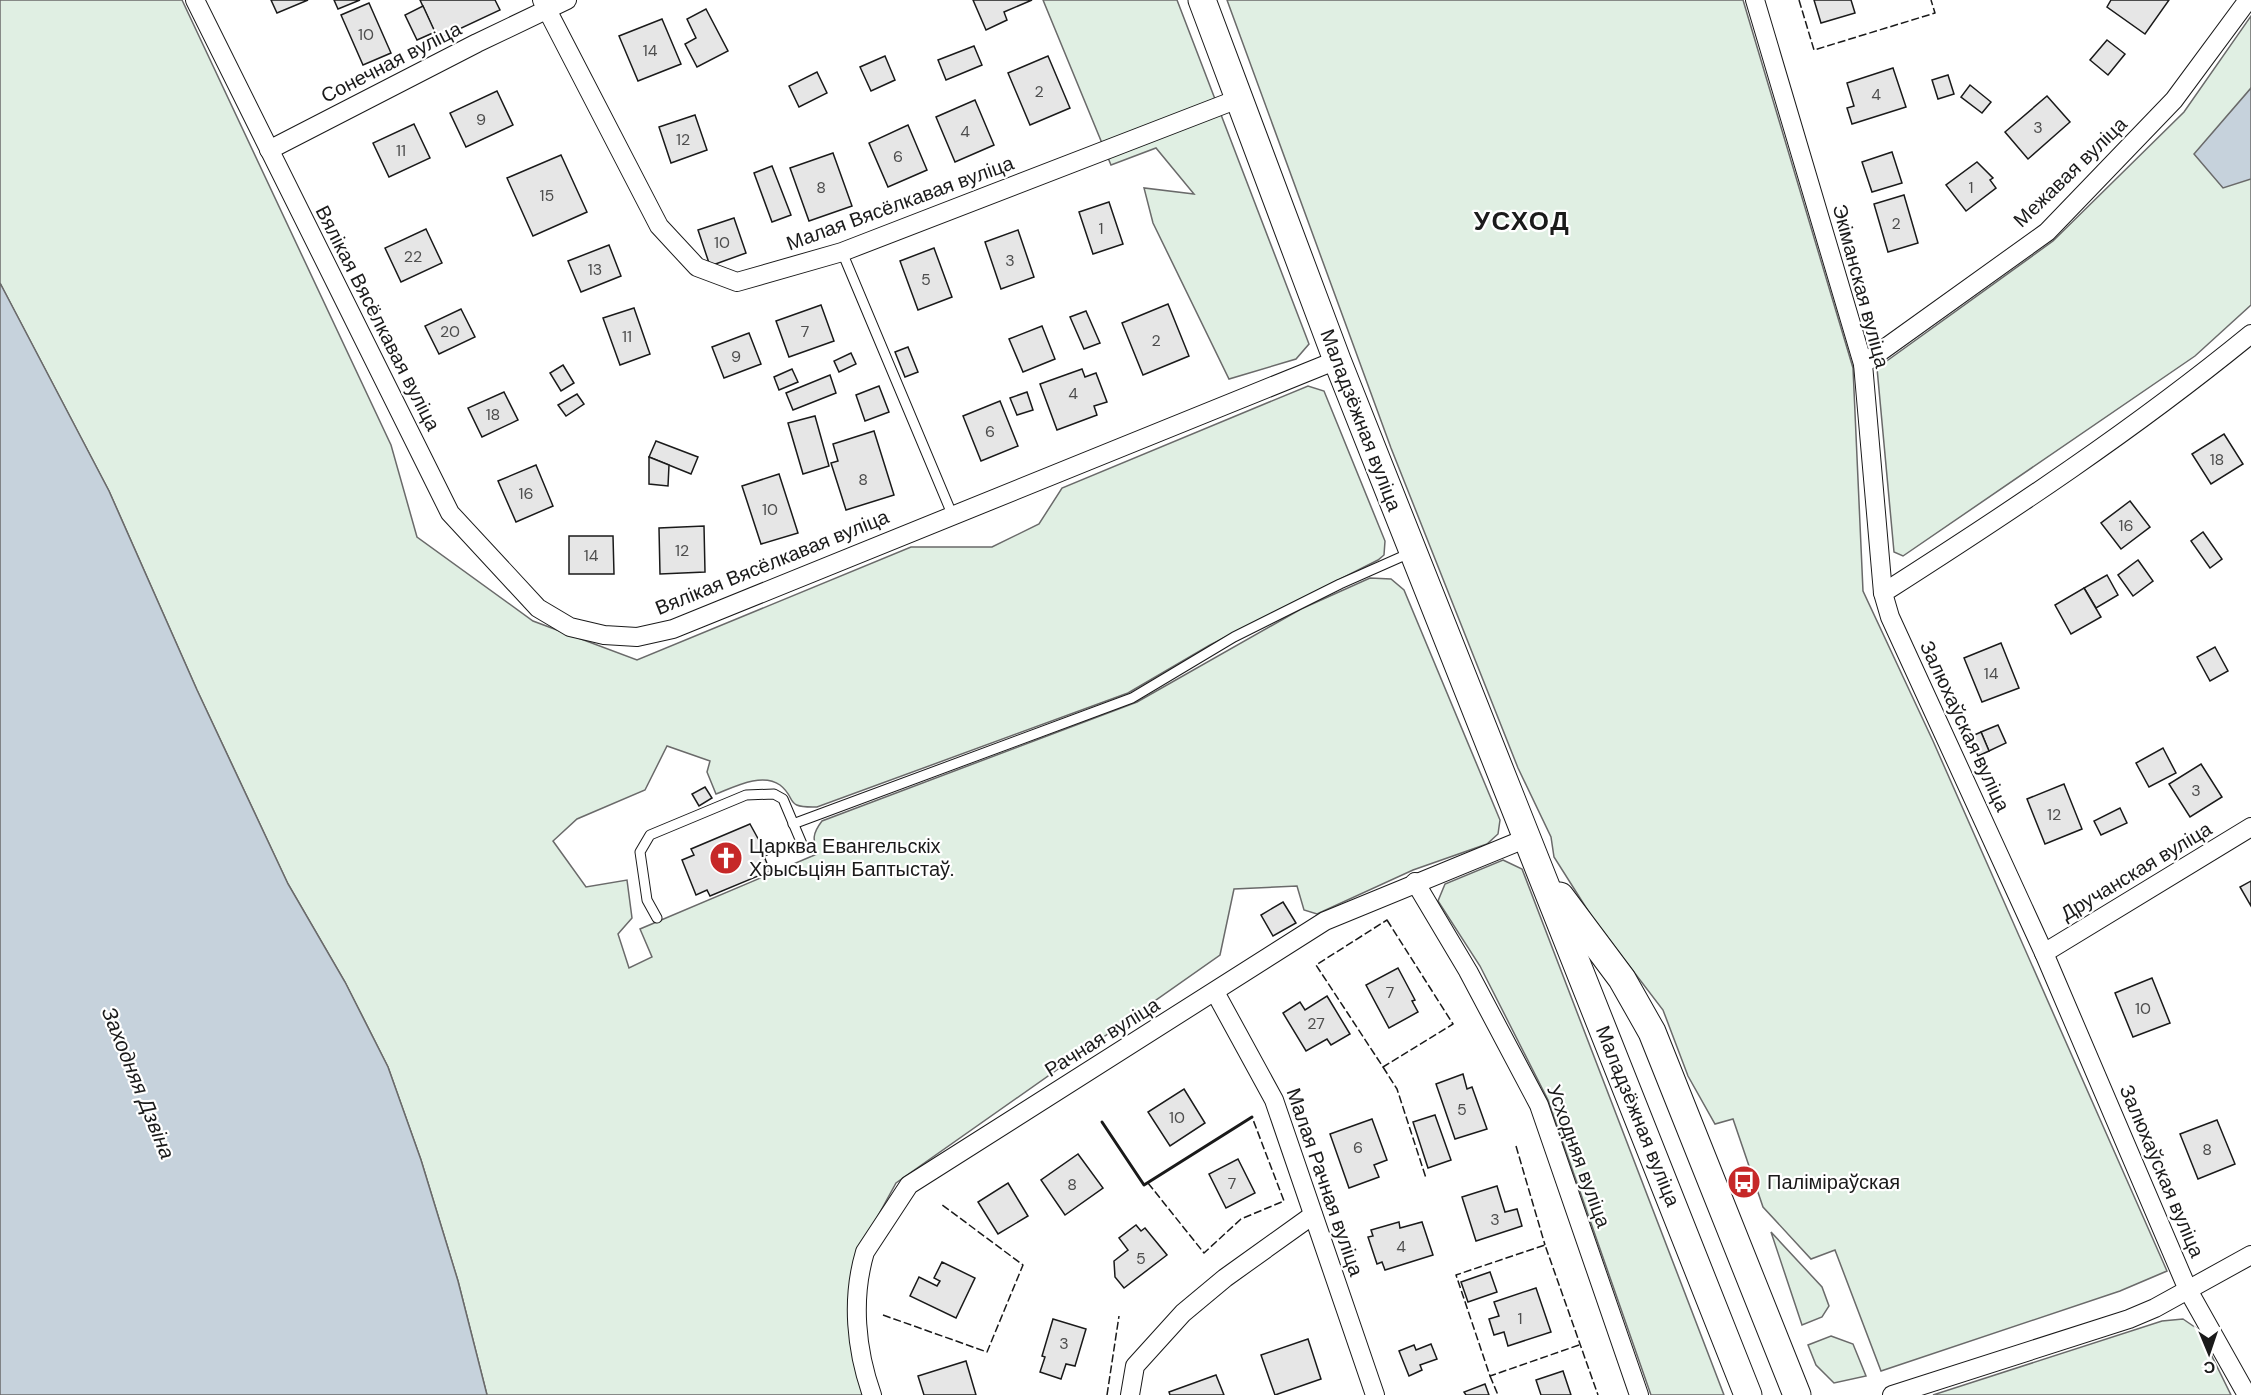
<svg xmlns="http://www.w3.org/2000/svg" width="2251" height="1395" font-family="'DM Sans',sans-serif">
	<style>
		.green { fill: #e0efe3; stroke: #6a6a6a; stroke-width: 1.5 }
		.water { fill: #c6d2dc; stroke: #6a6a6a; stroke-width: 1.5 }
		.building { fill: #e6e6e6; stroke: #1a1a1a; stroke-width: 1.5 }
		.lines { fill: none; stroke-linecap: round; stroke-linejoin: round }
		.service-casing { stroke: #1a1a1a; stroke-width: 11 }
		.minor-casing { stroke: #1a1a1a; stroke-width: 20 }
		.secondary-casing { stroke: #1a1a1a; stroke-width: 29 }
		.service { stroke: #fff; stroke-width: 9 }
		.minor { stroke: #fff; stroke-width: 18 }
		.secondary { stroke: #fff; stroke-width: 27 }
		.fence { stroke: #1a1a1a; stroke-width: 1.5; stroke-dasharray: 8 3; stroke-linecap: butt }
		.wall { stroke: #1a1a1a; stroke-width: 3 }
		.labels { text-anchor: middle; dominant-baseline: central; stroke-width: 4.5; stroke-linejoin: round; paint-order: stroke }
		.number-label { font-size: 16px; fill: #4d4d4d }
		.street-label { font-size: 20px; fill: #1a1a1a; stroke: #fff }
		.poi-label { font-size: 20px; fill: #1a1a1a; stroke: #fff; text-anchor: start }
		.water-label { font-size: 21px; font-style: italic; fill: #1a1a1a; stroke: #fff }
		.district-label { font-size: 26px; font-weight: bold; letter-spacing: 1.5px; fill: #1a1a1a; stroke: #fff }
	</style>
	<rect width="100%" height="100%" fill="#fff"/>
	<g class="green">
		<path d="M0,0H182L391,445L417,537L533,621L637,660L911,547H992L1039,524L1062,488L1308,386L1324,391L1385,541L1384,555L1378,560L1210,645L1128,693L817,807C783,808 798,799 780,785C762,772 734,787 716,794L707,772L710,761L667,746L645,790L577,819L553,841L586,887L627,880L632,918L618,934L629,968L652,957L640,929L817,854C813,839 812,834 822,821L1137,702L1301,609L1370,578L1391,579L1404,590L1500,820L1498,834L1487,844L1413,870L1317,914L1304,910L1297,886L1234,889L1220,955L896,1183L855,1258L850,1331L863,1395H487L458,1281L421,1160L388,1067L345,982L288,884L197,690L109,491L0,283Z"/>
		<polygon points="1043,0 1177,0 1309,344 1296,359 1229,379 1153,223 1144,188 1194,194 1156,148 1111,165"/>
		<polygon points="1227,0 1743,0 1853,368 1863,591 1933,741 2167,1271 2120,1291 1881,1371 1835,1250 1811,1259 1763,1207 1733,1119 1715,1124 1688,1076 1663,1010 1592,917 1554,857 1551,837 1518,768 1391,448"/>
		<polygon points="2251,16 2251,305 2195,356 1903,556 1894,552 1877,368 2053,241 2184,112"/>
		<polygon points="1503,860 1522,869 1724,1395 1651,1395 1548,1100 1480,966 1438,901 1445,884"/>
		<polygon points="1771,1232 1822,1287 1829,1306 1822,1317 1802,1325"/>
		<polygon points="2183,1319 2199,1330 2231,1395 1933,1395 2162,1321"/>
		<polygon points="1831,1336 1853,1344 1866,1376 1834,1383 1816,1365 1808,1345"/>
	</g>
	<g class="water">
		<polygon points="2251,88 2251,179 2223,188 2194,154"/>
		<polygon points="0,283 109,491 197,690 288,884 345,982 388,1067 421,1160 458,1281 487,1395 0,1395"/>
	</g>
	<g class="building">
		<polygon points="271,0 308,0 277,13"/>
		<polygon points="334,0 360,0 338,9"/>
		<polygon points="420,0 495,0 500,10 438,39"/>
		<polygon points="973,0 1032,0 1004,12 1007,20 986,30"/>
		<polygon points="1814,0 1851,0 1855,13 1821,23"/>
		<polygon points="2111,0 2169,0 2145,34 2107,7"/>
		<polygon points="369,3 391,53 363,65 341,15"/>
		<polygon points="423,6 435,32 417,40 405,15"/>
		<polygon points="706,9 728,51 697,67 685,44 696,38 687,19"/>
		<polygon points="662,19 681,64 638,81 619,36"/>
		<polygon points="2107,40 2125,54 2108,75 2090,60"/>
		<polygon points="974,46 982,65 946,80 938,60"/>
		<polygon points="885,56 895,80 871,91 860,67"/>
		<polygon points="1048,56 1070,108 1030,125 1008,73"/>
		<polygon points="1893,68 1906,107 1852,124 1847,108 1854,106 1847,83"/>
		<polygon points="817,72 827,93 799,107 789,86"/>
		<polygon points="1948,75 1954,94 1938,99 1932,80"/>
		<polygon points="1970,85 1991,102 1982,113 1961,97"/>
		<polygon points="497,91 513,125 466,147 450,113"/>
		<polygon points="2047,96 2070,122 2028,159 2005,132"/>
		<polygon points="975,100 994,145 955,162 936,117"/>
		<polygon points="695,115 707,150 671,163 659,127"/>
		<polygon points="414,124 430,158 389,177 373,143"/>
		<polygon points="908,125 927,170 888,187 869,143"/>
		<polygon points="1892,152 1902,183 1872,192 1862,162"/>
		<polygon points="833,153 852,206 809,221 790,168"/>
		<polygon points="561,155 587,212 533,236 507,178"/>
		<polygon points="1977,162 1993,178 1990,180 1996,188 1966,211 1946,185"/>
		<polygon points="772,166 791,215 772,222 754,173"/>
		<polygon points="1904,195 1918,243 1888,252 1874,204"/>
		<polygon points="1109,202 1123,244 1093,254 1079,212"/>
		<polygon points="734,218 746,253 710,266 698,230"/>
		<polygon points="426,229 442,263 401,282 385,248"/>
		<polygon points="1018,230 1034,277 1001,289 985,242"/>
		<polygon points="609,245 621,276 581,292 568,261"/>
		<polygon points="934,248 952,297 918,310 900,261"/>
		<polygon points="1168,304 1189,356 1143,375 1122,323"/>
		<polygon points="821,305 834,341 789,357 776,321"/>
		<polygon points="634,308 650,354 620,365 603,318"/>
		<polygon points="461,309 475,337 439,354 425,326"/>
		<polygon points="1086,311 1100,343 1084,349 1070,317"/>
		<polygon points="1042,326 1055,359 1023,372 1009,339"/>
		<polygon points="749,333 761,364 724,378 712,347"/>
		<polygon points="908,347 918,372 905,377 895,352"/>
		<polygon points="851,353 856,364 839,372 834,361"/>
		<polygon points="563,365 574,383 561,391 550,373"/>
		<polygon points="792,369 798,382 779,390 774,377"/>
		<polygon points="1082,369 1085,377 1096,373 1107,402 1094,406 1097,415 1057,430 1040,384"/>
		<polygon points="830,375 836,393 793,410 786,393"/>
		<polygon points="879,386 889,412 865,421 856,395"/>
		<polygon points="504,392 518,420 482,437 468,408"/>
		<polygon points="1027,392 1033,410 1017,415 1010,398"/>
		<polygon points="577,394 584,404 566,416 558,405"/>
		<polygon points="1000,401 1018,446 981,461 963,416"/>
		<polygon points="815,416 829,466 803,474 788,423"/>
		<polygon points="874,431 894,495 846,510 831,463 838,461 833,444"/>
		<polygon points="2224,434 2243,464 2211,484 2192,454"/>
		<polygon points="656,441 698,457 691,474 649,457"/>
		<polygon points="649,457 669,465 668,486 649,484"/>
		<polygon points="536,465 553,506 516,522 498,481"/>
		<polygon points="779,474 798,533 761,544 742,486"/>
		<polygon points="2130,501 2150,527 2121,549 2101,523"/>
		<polygon points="704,526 705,572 660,574 659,528"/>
		<polygon points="2203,532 2222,559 2210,568 2191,541"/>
		<polygon points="569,536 613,536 614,574 569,574"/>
		<polygon points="2138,560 2153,581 2133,596 2118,575"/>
		<polygon points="2107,575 2118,595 2096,608 2084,588"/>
		<polygon points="2084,588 2101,617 2071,634 2055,605"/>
		<polygon points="2001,643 2019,688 1982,702 1964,658"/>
		<polygon points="2215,647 2228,671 2210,681 2197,657"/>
		<polygon points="1998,725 2006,743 1989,751 1981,732"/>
		<polygon points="1981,732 1989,751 1978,756 1970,737"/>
		<polygon points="2163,748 2176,773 2149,787 2136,763"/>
		<polygon points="2201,764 2222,797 2190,817 2169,784"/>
		<polygon points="2064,784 2082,829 2045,844 2027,799"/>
		<polygon points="705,787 712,798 699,806 692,794"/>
		<polygon points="2120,808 2127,823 2101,835 2094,821"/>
		<polygon points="750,824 767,855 764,856 770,871 710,896 707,890 696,895 682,860 694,855 691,849"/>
		<polygon points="2251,881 2251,906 2240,887"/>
		<polygon points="1283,902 1296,923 1273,936 1261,915"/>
		<polygon points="1398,968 1415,1000 1412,1001 1418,1012 1389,1028 1366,985"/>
		<polygon points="2152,978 2170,1023 2133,1037 2115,993"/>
		<polygon points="1327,996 1350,1034 1331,1045 1327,1039 1306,1051 1283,1013 1300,1002 1305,1010"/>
		<polygon points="1463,1074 1467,1089 1472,1087 1487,1129 1455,1139 1436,1084"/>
		<polygon points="1184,1089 1205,1123 1170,1146 1148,1112"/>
		<polygon points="1435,1115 1451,1160 1428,1168 1413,1122"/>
		<polygon points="1372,1119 1387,1160 1374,1165 1379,1177 1349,1188 1330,1134"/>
		<polygon points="2217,1120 2235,1164 2198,1179 2180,1134"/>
		<polygon points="1078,1154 1103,1188 1065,1215 1041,1180"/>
		<polygon points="1238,1159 1255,1193 1226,1208 1209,1174"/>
		<polygon points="1008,1183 1028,1216 998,1234 978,1202"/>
		<polygon points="1497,1186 1505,1212 1517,1209 1522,1226 1476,1241 1462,1197"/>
		<polygon points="1399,1222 1400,1228 1422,1222 1433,1255 1385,1270 1382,1262 1377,1264 1368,1237 1373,1236 1371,1230"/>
		<polygon points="1136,1225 1141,1231 1145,1228 1167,1255 1124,1288 1115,1277 1114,1261 1128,1250 1119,1238"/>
		<polygon points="942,1262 975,1278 956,1318 910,1296 919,1277 937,1286 940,1281 934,1278"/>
		<polygon points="1490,1272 1497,1292 1468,1302 1461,1282"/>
		<polygon points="1536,1288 1551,1332 1508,1346 1504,1332 1494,1335 1489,1319 1499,1316 1494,1302"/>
		<polygon points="1053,1319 1086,1329 1075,1366 1066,1364 1061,1379 1040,1372 1045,1357 1042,1356"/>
		<polygon points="1308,1339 1321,1379 1275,1395 1261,1355"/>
		<polygon points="1431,1344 1437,1359 1420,1365 1422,1370 1409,1376 1399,1351 1414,1345 1416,1350"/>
		<polygon points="966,1361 976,1395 924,1395 918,1376"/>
		<polygon points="1563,1371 1571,1395 1541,1395 1536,1380"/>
		<polygon points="1216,1375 1224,1395 1170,1395 1169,1392"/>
		<polygon points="1485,1384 1489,1395 1466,1395 1464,1392"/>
	</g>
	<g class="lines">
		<g class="service-casing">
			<g id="service">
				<polyline points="842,252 952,514"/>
				<polyline points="793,824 1132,698 1234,637 1340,584 1410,553"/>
				<polyline points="657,918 647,900 640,852 650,835 746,795 774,794 783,799 802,844"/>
			</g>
		</g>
		<g class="minor-casing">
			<g id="minor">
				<polyline points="195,0 450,513 538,608 570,627 604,635 637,637 673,629 1337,360"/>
				<polyline points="542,0 659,226 697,267 737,282 842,252 1238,99"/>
				<polyline points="1755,0 1863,364 1883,593"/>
				<polyline points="269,150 477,43 567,0"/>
				<polyline points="1863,364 2047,232 2174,100 2248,0"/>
				<polyline points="1415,882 1468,971 1539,1105 1639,1395"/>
				<polyline points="2044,953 2251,827"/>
				<polyline points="1215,992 1274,1100 1375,1395"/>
				<path d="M872,1395C856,1350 851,1299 865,1252L909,1185L1325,921L1527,838"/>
				<polyline points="1130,1395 1135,1366 1183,1313 1225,1278 1313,1215"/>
				<polyline points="1892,1395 2129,1319 2155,1308 2251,1255"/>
				<path d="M2247,1395L2188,1290L2044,953L1890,617L1883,593C2010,512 2135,429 2251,334"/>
			</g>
		</g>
		<g class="secondary-casing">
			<g id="secondary">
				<polyline points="1202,0 1337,360 1748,1395"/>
				<polyline points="1560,896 1622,979 1652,1032 1797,1395"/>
			</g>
		</g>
		<use href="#service" class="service"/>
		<use href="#minor" class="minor"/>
		<use href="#secondary" class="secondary"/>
		<g class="fence">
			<polyline points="1799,0 1814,50 1935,13 1931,0"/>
			<polygon points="1387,920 1453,1024 1383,1067 1316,965"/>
			<polyline points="1383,1067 1397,1089 1426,1178"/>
			<polyline points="1516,1146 1545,1245"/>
			<polyline points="1148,1183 1204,1253 1241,1219 1284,1201 1252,1117"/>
			<polyline points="883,1315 987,1352 1023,1265 941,1204"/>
			<polyline points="1579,1345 1490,1376 1456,1275 1545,1245 1598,1395"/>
			<polyline points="1490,1376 1498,1395"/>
			<polyline points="1107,1395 1119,1316"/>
		</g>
		<polyline class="wall" points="1102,1122 1144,1185 1252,1117"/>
	</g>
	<defs>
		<g id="church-disc" transform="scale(1.725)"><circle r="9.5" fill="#c62828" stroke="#fff"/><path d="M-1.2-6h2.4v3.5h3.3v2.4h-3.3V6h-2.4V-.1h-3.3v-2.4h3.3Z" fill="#fff"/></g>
		<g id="bus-disc" transform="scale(1.725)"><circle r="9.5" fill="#c62828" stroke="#fff"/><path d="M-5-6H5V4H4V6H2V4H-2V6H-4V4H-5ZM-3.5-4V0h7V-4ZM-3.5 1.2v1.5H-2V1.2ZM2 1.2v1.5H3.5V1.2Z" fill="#fff"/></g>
	</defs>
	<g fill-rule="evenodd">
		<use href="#church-disc" x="726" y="858"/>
		<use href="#bus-disc" x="1744" y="1182"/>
	</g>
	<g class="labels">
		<g class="number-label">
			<text x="366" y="34">10</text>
			<text x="650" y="50">14</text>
			<text x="1039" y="91">2</text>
			<text x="1876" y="94">4</text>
			<text x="481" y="119">9</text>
			<text x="2038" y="127">3</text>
			<text x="965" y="131">4</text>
			<text x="683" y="139">12</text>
			<text x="401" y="150">11</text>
			<text x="898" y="156">6</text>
			<text x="821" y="187">8</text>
			<text x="1971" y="187">1</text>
			<text x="547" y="195">15</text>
			<text x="1896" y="223">2</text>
			<text x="1101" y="228">1</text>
			<text x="722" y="242">10</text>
			<text x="413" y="256">22</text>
			<text x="1010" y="260">3</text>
			<text x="595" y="269">13</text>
			<text x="926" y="279">5</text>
			<text x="450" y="331">20</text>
			<text x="805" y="331">7</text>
			<text x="627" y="336">11</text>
			<text x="1156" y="340">2</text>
			<text x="736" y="356">9</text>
			<text x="1073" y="393">4</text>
			<text x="493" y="414">18</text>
			<text x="990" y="431">6</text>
			<text x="2217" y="459">18</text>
			<text x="863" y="479">8</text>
			<text x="526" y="493">16</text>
			<text x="770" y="509">10</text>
			<text x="2126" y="525">16</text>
			<text x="682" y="550">12</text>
			<text x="591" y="555">14</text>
			<text x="1991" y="673">14</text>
			<text x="2196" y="790">3</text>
			<text x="2054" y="814">12</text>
			<text x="1390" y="992">7</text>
			<text x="2143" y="1008">10</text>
			<text x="1316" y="1023">27</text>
			<text x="1462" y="1109">5</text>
			<text x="1177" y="1117">10</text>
			<text x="1358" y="1147">6</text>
			<text x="2207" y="1149">8</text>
			<text x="1232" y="1183">7</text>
			<text x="1072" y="1184">8</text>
			<text x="1495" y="1219">3</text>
			<text x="1401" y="1246">4</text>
			<text x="1141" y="1258">5</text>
			<text x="1520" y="1318">1</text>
			<text x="1064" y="1343">3</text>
		</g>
		<g class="street-label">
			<text transform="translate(391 62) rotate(-27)">Сонечная вуліца</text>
			<text transform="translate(2070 172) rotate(-44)">Межавая вуліца</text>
			<text transform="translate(900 203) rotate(-20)">Малая Вясёлкавая вуліца</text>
			<text transform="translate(1861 286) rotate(75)">Экіманская вуліца</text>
			<text transform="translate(378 318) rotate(63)">Вялікая Вясёлкавая вуліца</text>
			<text transform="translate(1361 420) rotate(69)">Маладзёжная вуліца</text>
			<text transform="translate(772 562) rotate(-22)">Вялікая Вясёлкавая вуліца</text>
			<text transform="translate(1965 726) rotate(65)">Залюхаўская вуліца</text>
			<text transform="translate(2136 871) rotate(-31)">Дручанская вуліца</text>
			<text transform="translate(1102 1037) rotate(-32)">Рачная вуліца</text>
			<text transform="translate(1638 1116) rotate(68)">Маладзёжная вуліца</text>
			<text transform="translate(1579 1156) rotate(70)">Усходняя вуліца</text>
			<text transform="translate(2162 1171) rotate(67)">Залюхаўская вуліца</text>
			<text transform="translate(1325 1182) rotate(71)">Малая Рачная вуліца</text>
		</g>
		<g class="poi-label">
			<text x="749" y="846">Царква Евангельскіх<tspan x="749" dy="23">Хрысьціян Баптыстаў.</tspan></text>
			<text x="1767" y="1182">Паліміраўская</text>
		</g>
		<g class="water-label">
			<text transform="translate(138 1083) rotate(68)">Заходняя Дзвіна</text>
		</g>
		<g class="district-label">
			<text x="1522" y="221">УСХОД</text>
		</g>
	</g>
	<g transform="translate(2209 1353) rotate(178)" stroke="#ffffff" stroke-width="4.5" paint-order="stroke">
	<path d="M0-4.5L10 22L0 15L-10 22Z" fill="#1a1a1a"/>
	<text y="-9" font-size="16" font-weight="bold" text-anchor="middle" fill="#1a1a1a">С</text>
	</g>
</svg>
